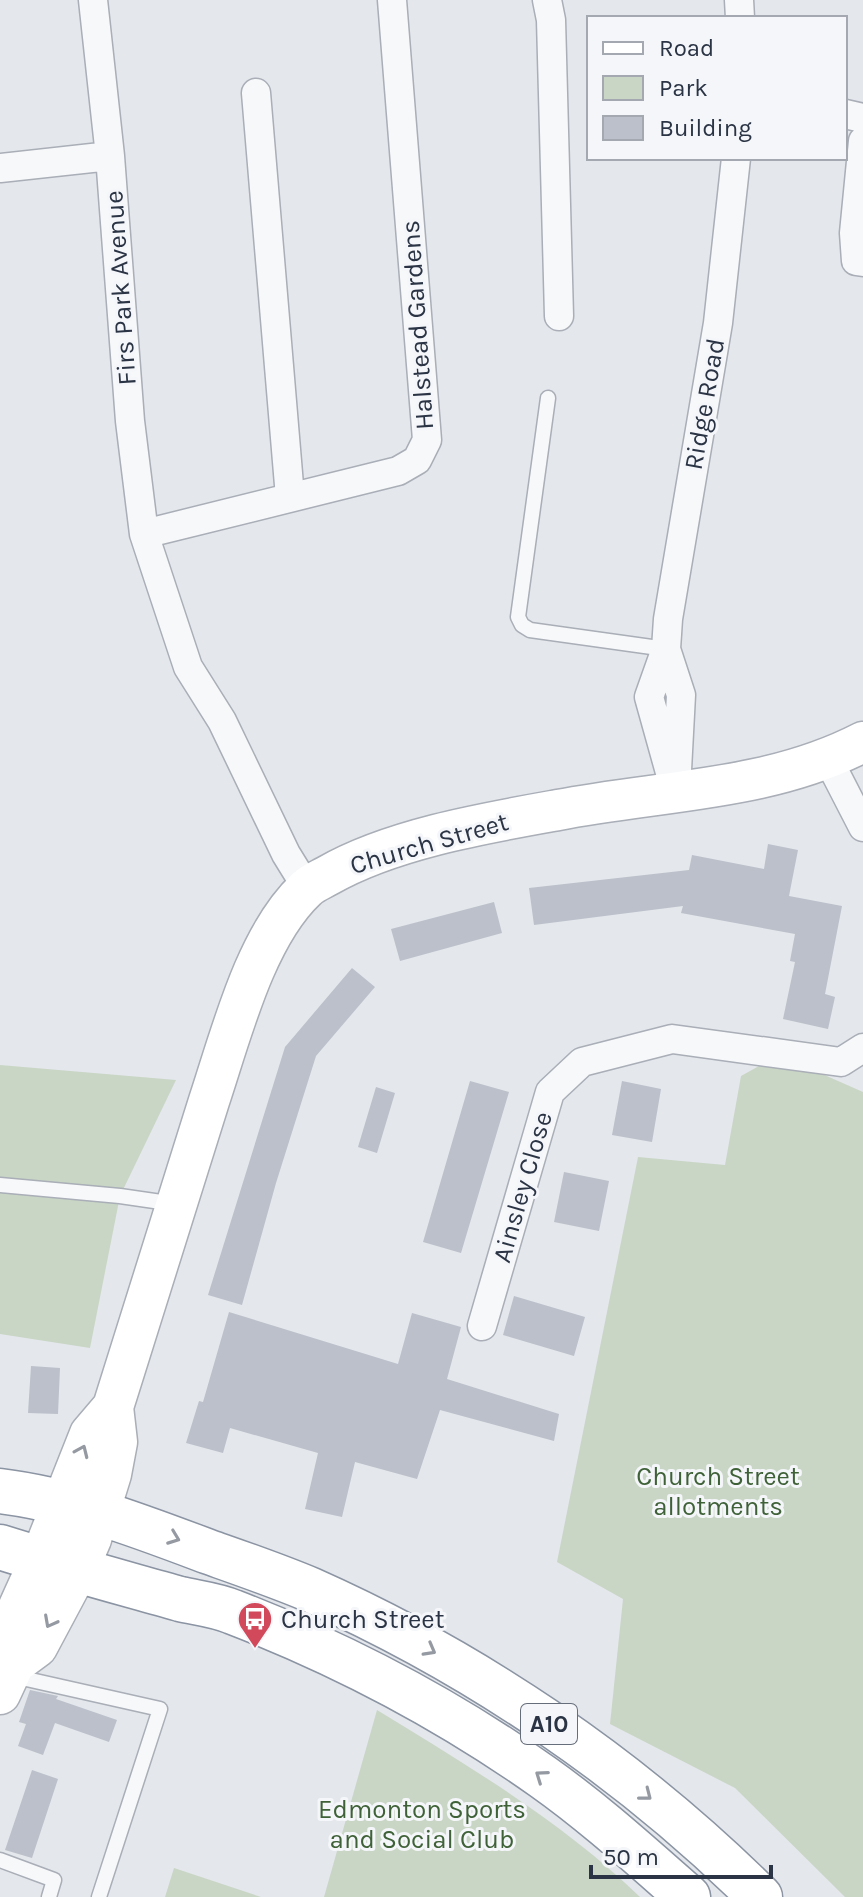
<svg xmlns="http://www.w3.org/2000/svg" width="863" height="1897" font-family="Karla,sans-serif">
  <rect width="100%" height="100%" fill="#e4e7ec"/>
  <path fill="#c9d6c5" d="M 779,1055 L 863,1092 L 863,1897 L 845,1897 L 735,1788 L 610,1724 L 623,1599 L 557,1562 L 638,1157 L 725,1165 L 741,1076 Z
    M 0,1065 L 176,1080 L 120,1196 L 90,1348 L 0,1334 Z
    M 377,1710 C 467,1765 564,1823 640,1897 L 324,1897 Z
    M 174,1868 L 261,1897 L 165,1897 Z"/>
  <path fill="#bbc0ca" d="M 768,844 L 798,850 L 789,896 L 842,906 L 825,994 L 835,997 L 828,1029 L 783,1019 L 795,962 L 790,961 L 795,934 L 681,913 L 683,906 L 534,925 L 529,888 L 689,870 L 692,855 L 764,869 Z
    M 494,902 L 502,933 L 400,961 L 391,929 Z
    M 352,968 L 375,987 L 316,1056 L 276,1183 L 242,1305 L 208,1295 L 285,1047 Z
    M 470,1081 L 509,1092 L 461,1253 L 423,1242 Z
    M 622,1081 L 661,1089 L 652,1142 L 612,1135 Z
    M 376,1087 L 395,1093 L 377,1153 L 358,1147 Z
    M 564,1172 L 609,1181 L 599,1231 L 554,1222 Z
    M 514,1296 L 585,1317 L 574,1356 L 503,1335 Z
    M 229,1312 L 398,1364 L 412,1313 L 461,1327 L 447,1379 L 559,1414 L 554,1441 L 440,1410 L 417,1479 L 355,1462 L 342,1517 L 305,1509 L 318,1453 L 230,1428 L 223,1453 L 186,1443 L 199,1401 L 203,1402 Z
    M 31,1366 L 60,1368 L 58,1414 L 28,1413 Z
    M 30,1690 L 58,1696 L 56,1699 L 117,1720 L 109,1742 L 55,1723 L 43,1755 L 18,1746 L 26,1724 L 19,1722 Z
    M 32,1770 L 58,1779 L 32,1858 L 5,1850 Z"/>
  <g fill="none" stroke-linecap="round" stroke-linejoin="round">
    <defs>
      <path id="lane" d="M 548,398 L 518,617 L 522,625 L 530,630 L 666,649 L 666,652
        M 0,1185 L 120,1196 L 175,1204
        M 13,1676 L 160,1709 L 99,1897
        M 0,1860 L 54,1880 L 49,1897"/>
      <path id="street" d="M 93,0 L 110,156 L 130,421 L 144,534 L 188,667 L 222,721 L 286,854 L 307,888
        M 547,0 L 551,20 L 559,316
        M 739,0 L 740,18
        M 256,93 L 290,497
        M 845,114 L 863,118
        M 863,141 L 854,233 L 856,261 L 863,262
        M 0,168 L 110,156
        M 144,534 L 398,471 L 417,460 L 427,440 L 392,0
        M 666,649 L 681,695 L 677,770
        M 828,759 L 863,827
        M 676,794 L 649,697 L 666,649 L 668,619 L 718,323 L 736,158
        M 482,1326 L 550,1092 L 582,1062 L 672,1039 L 841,1062 L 863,1048"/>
      <path id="secondary" d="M 14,1664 L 9,1635 L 12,1622 L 40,1560 L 90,1434 L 113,1407
        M 0,1694 L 14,1664 L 37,1647 L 77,1572 L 91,1539 L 111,1474 L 117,1442 L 113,1407 C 144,1305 176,1203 209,1101 C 231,1035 255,937 306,889 C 312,883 320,880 327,876 C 391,839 485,823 558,810 C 661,790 768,791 863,742"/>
      <path id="highway" d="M 0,1491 C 73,1500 140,1526 209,1552 C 243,1564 278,1576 311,1590 C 477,1664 631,1769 760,1897
        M 0,1547 C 60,1566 120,1582 180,1599 C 198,1603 217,1605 233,1612 C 342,1654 448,1710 543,1777 C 594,1813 641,1856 688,1897"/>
    </defs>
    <use href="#lane" stroke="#a9aeb7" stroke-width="17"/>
    <use href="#street" stroke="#a9aeb7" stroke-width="31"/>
    <use href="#secondary" stroke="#a9aeb7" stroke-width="43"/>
    <use href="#highway" stroke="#8b94a3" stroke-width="47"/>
    <use href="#lane" stroke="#f7f8fa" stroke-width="14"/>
    <use href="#street" stroke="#f7f8fa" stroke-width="28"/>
    <use href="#secondary" stroke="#fff" stroke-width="40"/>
    <use href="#highway" stroke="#fff" stroke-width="44"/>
  </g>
  <defs><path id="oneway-chevron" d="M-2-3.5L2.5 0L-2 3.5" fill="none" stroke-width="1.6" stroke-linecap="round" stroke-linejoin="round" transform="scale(2)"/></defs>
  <g stroke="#959aa2">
    <use href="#oneway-chevron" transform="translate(82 1451) rotate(-66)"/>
    <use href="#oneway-chevron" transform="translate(174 1538) rotate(21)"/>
    <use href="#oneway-chevron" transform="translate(50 1622) rotate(118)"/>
    <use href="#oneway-chevron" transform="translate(430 1650) rotate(29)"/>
    <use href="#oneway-chevron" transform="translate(541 1776) rotate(-145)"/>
    <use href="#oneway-chevron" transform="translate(646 1795) rotate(38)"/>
  </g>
  <defs>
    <symbol id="bus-pin" viewBox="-11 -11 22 30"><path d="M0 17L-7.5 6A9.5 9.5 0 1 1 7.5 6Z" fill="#d1495b" stroke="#f4f6f9"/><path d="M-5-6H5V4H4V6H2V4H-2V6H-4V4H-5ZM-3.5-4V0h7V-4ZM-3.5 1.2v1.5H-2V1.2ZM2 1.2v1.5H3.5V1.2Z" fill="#fff"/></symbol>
  </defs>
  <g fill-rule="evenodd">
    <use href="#bus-pin" x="235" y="1599" width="40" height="54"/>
  </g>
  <g text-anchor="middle" stroke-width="6" stroke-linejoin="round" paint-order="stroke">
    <rect fill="#f4f6f9" stroke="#676e7b" stroke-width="2" x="521" y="1704" width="56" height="40" rx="6"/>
    <g font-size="24" font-weight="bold" fill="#2b3445">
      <text x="549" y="1732">A10</text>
    </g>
    <g font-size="26" fill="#2b3445" stroke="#f4f6f9">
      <text transform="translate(120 288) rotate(-94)" y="9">Firs Park Avenue</text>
      <text transform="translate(417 325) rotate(-94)" y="9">Halstead Gardens</text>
      <text transform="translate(704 404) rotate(-80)" y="9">Ridge Road</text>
      <text transform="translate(429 843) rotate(-16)" y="9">Church Street</text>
      <text transform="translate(522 1187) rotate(-74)" y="9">Ainsley Close</text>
    </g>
    <g font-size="26" fill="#3f6138" stroke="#f4f6f9">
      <text x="718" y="1485">Church Street<tspan x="718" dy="30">allotments</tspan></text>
      <text x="422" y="1818">Edmonton Sports<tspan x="422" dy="30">and Social Club</tspan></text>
    </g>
    <g font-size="26" fill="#2b3445" stroke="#f4f6f9" text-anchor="start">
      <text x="281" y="1628">Church Street</text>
    </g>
  </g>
  <rect x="587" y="16" width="260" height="144" fill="#f4f6f9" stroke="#a4a8b1" stroke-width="2"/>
  <rect x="603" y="42" width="40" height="12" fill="#ffffff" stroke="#a4a8b1" stroke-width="2"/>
  <text x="659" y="56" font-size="24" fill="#2b3445">Road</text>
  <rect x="603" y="76" width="40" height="24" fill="#c9d6c5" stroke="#a4a8b1" stroke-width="2"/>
  <text x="659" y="96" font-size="24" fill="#2b3445">Park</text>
  <rect x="603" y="116" width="40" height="24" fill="#bbc0ca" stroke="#a4a8b1" stroke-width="2"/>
  <text x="659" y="136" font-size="24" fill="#2b3445">Building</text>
  <path d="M591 1865v12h180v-12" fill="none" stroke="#2b3445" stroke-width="4"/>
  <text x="603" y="1865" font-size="24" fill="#2b3445" stroke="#f4f6f9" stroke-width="6" paint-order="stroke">50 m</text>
</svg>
